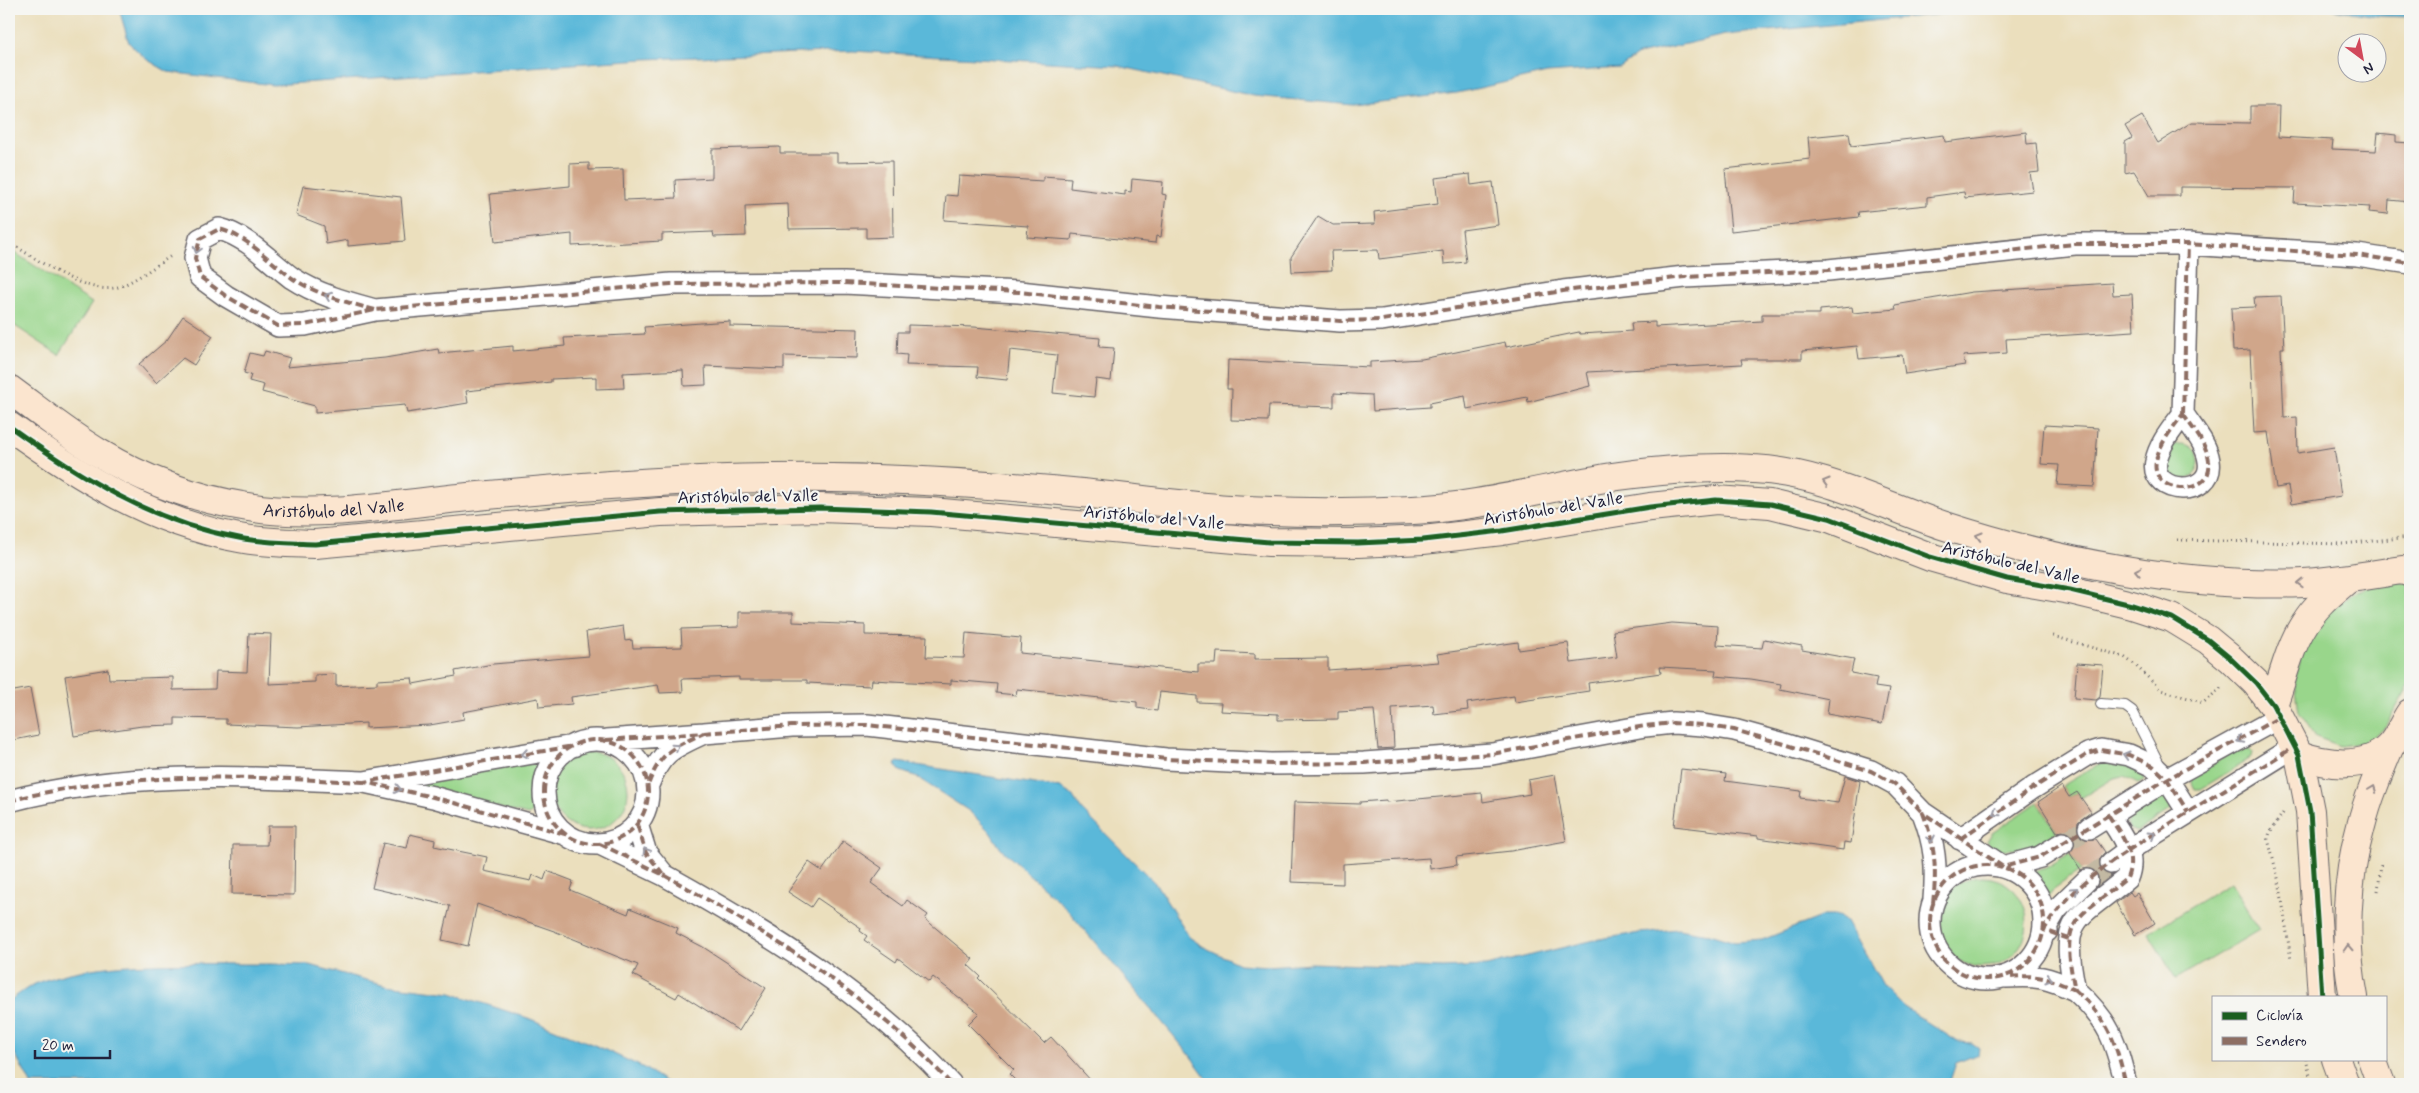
<svg xmlns="http://www.w3.org/2000/svg" width="2419" height="1093" font-family="Mynerve,sans-serif">
  <rect width="100%" height="100%" fill="#f6f6f2"/>
  <filter id="ink" filterUnits="userSpaceOnUse"><feTurbulence type="fractalNoise" baseFrequency=".02" numOctaves="2"/><feDisplacementMap in="SourceGraphic" scale="10" xChannelSelector="R" yChannelSelector="G"/><feConvolveMatrix kernelMatrix="1 2 1 2 8 2 1 2 1" color-interpolation-filters="sRGB"/></filter>
  <filter id="wash" filterUnits="userSpaceOnUse"><feTurbulence type="fractalNoise" baseFrequency=".0096" numOctaves="4" result="noise"/><feDisplacementMap in="SourceGraphic" scale="20" xChannelSelector="R" yChannelSelector="G"/><feGaussianBlur stdDeviation="1.12" result="paint"/><feColorMatrix in="noise" values="0 0 0 0 0 0 0 0 0 0 0 0 0 0 0 0 0 1.4 0 .05"/><feComposite in="paint" operator="in"/></filter>
  <g filter="url(#wash)">
    <rect width="100%" height="100%" fill="#ebdfbd"/>
    <path fill="#99d68b" stroke="#5e7c63" d="M 9,249 L 92,303 L 59,355 L 9,322 Z
      M2163 462a18 18 0 1 1 36 0a18 18 0 1 1-36 0Z
      M 2388,581 L 2410,584 L 2410,684 L 2385,727 L 2366,742 L 2341,746 L 2316,737 L 2299,712 L 2295,682 L 2302,645 L 2323,616 L 2354,592 Z
      M 2243,745 L 2247,746 L 2252,753 L 2251,758 L 2201,789 L 2195,789 L 2192,783 L 2193,777 Z
      M550 791a39 39 0 1 1 78 0a39 39 0 1 1-78 0Z
      M 2104,761 L 2121,763 L 2146,772 L 2144,780 L 2138,783 L 2124,776 L 2114,778 L 2081,798 L 2077,792 L 2069,797 L 2062,786 Z
      M 539,762 L 530,784 L 533,812 L 528,815 L 412,786 L 415,779 Z
      M 2163,798 L 2169,799 L 2172,804 L 2171,809 L 2137,832 L 2129,829 L 2127,822 L 2132,815 Z
      M 2038,802 L 2057,833 C 2033,848 2020,851 1991,849 L 1987,841 L 1992,833 Z
      M 2070,853 L 2081,870 L 2055,888 L 2050,895 L 2045,895 L 2033,874 L 2035,871 L 2046,868 Z
      M1937 922a45 45 0 1 1 90 0a45 45 0 1 1-90 0Z
      M 2231,883 L 2259,930 L 2176,979 L 2148,933 Z"/>
    <path fill="#5ab8d9" stroke="#3e6d8a" d="M 119,9 L 1997,9 L 1725,35 L 1638,55 L 1620,68 L 1547,73 L 1457,93 L 1353,105 L 1254,96 L 1118,66 L 853,51 L 644,59 L 273,85 L 168,72 L 146,59 L 129,43 Z
      M 2332,9 L 2410,9 L 2410,17 L 2378,16 Z
      M 898,762 L 1060,788 L 1072,795 L 1081,809 L 1156,884 L 1189,937 L 1204,947 L 1239,964 L 1268,966 L 1311,963 L 1443,968 L 1486,966 L 1599,939 L 1640,933 L 1678,929 L 1709,934 L 1735,942 L 1762,940 L 1823,916 L 1839,916 L 1847,921 L 1883,986 L 1904,1007 L 1958,1042 L 1972,1043 L 1979,1048 L 1978,1054 L 1956,1063 L 1949,1084 L 1211,1084 L 1189,1054 L 1065,907 L 1001,849 L 990,832 L 969,811 L 915,776 L 900,771 L 895,764 Z
      M 271,964 L 309,965 L 386,985 L 451,993 L 528,1018 L 599,1047 L 644,1068 L 669,1084 L 31,1084 L 9,1043 L 9,1001 C 19,994 30,985 42,981 C 109,957 200,965 271,964 Z"/>
    <g id="blocks">
      <path fill="#d0a68a" d="M 2250,106 L 2279,106 L 2278,137 L 2333,140 L 2332,149 L 2376,151 L 2378,133 L 2396,135 L 2396,142 L 2410,143 L 2410,202 L 2389,200 L 2388,214 L 2369,212 L 2370,207 L 2294,203 L 2295,188 L 2180,187 L 2180,196 L 2149,196 L 2134,171 L 2125,173 L 2125,142 L 2132,138 L 2125,126 L 2142,116 L 2158,143 L 2192,122 L 2250,123 Z
        M 2026,132 L 2027,144 L 2036,143 L 2039,172 L 2030,173 L 2033,191 L 1965,198 L 1964,192 L 1927,197 L 1927,205 L 1858,212 L 1859,217 L 1731,231 L 1725,169 L 1810,159 L 1808,137 L 1849,133 L 1851,146 L 1944,135 L 1945,142 Z
        M 780,147 L 780,153 L 837,153 L 837,162 L 892,161 L 893,237 L 866,238 L 866,228 L 789,229 L 788,204 L 745,206 L 746,236 L 714,237 L 713,232 L 662,234 L 662,241 L 572,246 L 572,234 L 495,242 L 490,194 L 570,186 L 570,164 L 589,163 L 589,170 L 623,169 L 624,200 L 676,198 L 675,180 L 712,178 L 712,149 Z
        M 1470,174 L 1471,185 L 1493,182 L 1498,225 L 1462,230 L 1466,262 L 1444,264 L 1443,251 L 1379,259 L 1378,250 L 1331,251 L 1332,270 L 1292,272 L 1291,257 L 1318,216 L 1333,225 L 1375,224 L 1374,212 L 1438,204 L 1435,178 Z
        M 959,176 L 1043,181 L 1043,176 L 1071,178 L 1070,188 L 1125,195 L 1125,191 L 1131,192 L 1132,179 L 1163,182 L 1162,194 L 1166,195 L 1161,237 L 1156,236 L 1155,243 L 1072,234 L 1071,240 L 1027,237 L 1028,226 L 944,220 L 946,195 L 957,196 Z
        M 303,186 L 401,197 L 405,241 L 348,246 L 348,240 L 326,244 L 324,226 L 296,215 Z
        M 2112,283 L 2113,295 L 2132,294 L 2134,331 L 2006,339 L 2007,353 L 1963,356 L 1965,365 L 1905,374 L 1902,355 L 1859,359 L 1857,346 L 1802,351 L 1802,359 L 1741,359 L 1742,364 L 1587,372 L 1590,386 L 1528,402 L 1527,397 L 1467,409 L 1465,396 L 1430,403 L 1430,407 L 1373,411 L 1372,395 L 1334,393 L 1334,407 L 1269,405 L 1268,421 L 1231,420 L 1232,389 L 1227,389 L 1228,360 L 1370,367 L 1370,362 L 1422,359 L 1505,342 L 1506,347 L 1579,332 L 1580,334 L 1632,331 L 1631,323 L 1655,322 L 1655,327 L 1762,321 L 1762,314 L 1820,314 L 1820,310 L 1852,307 L 1853,313 L 1896,309 L 1895,305 L 1972,292 Z
        M 2281,296 L 2284,348 L 2281,348 L 2284,418 L 2297,417 L 2298,453 L 2334,447 L 2341,496 L 2291,504 L 2288,486 L 2276,488 L 2268,432 L 2254,433 L 2250,350 L 2233,351 L 2231,308 L 2255,307 L 2254,297 Z
        M 183,316 L 213,336 L 194,365 L 183,358 L 156,383 L 139,364 L 167,340 Z
        M 730,321 L 730,326 L 858,329 L 857,358 L 784,356 L 784,369 L 705,366 L 706,385 L 684,386 L 683,370 L 623,373 L 624,388 L 596,389 L 596,377 L 551,379 L 551,382 L 466,391 L 468,403 L 407,413 L 405,405 L 315,413 L 315,406 L 262,392 L 264,385 L 249,381 L 251,375 L 244,373 L 250,353 L 263,356 L 265,351 L 290,358 L 287,367 L 385,358 L 438,349 L 439,353 L 513,346 L 513,351 L 565,346 L 564,338 L 645,334 L 644,327 Z
        M 908,325 L 974,327 L 1100,338 L 1099,347 L 1114,348 L 1111,381 L 1096,379 L 1094,397 L 1053,393 L 1057,355 L 1010,350 L 1007,380 L 977,377 L 978,367 L 906,365 L 907,355 L 897,354 L 898,332 L 908,332 Z
        M 2044,425 L 2098,428 L 2094,487 L 2057,485 L 2059,465 L 2041,464 Z
        M 739,612 L 793,612 L 793,622 L 865,625 L 865,635 L 927,636 L 926,657 L 964,658 L 966,633 L 1021,638 L 1020,653 L 1198,672 L 1198,664 L 1216,664 L 1217,652 L 1255,654 L 1255,659 L 1328,658 L 1328,670 L 1439,662 L 1437,654 L 1518,642 L 1519,650 L 1568,643 L 1571,663 L 1617,657 L 1613,631 L 1672,623 L 1718,626 L 1717,645 L 1762,648 L 1764,639 L 1802,646 L 1802,650 L 1854,659 L 1851,673 L 1877,678 L 1875,687 L 1889,689 L 1882,724 L 1827,714 L 1829,699 L 1780,689 L 1781,684 L 1751,679 L 1715,676 L 1716,670 L 1660,667 L 1661,673 L 1588,683 L 1589,691 L 1515,702 L 1514,696 L 1467,703 L 1468,710 L 1434,714 L 1433,705 L 1392,708 L 1394,748 L 1378,749 L 1374,710 L 1338,712 L 1338,719 L 1278,720 L 1278,714 L 1220,711 L 1221,703 L 1197,702 L 1197,696 L 1160,692 L 1157,711 L 1137,708 L 1137,702 L 1017,689 L 1016,695 L 996,693 L 997,684 L 951,680 L 951,684 L 872,680 L 871,686 L 807,683 L 807,680 L 739,680 L 739,677 L 682,679 L 683,692 L 660,693 L 658,685 L 571,697 L 572,704 L 539,707 L 538,698 L 463,712 L 464,719 L 430,725 L 366,728 L 366,723 L 298,727 L 226,724 L 226,719 L 175,718 L 175,725 L 142,726 L 74,736 L 65,676 L 108,669 L 109,679 L 173,677 L 173,690 L 215,689 L 216,671 L 247,672 L 249,633 L 271,634 L 269,684 L 315,682 L 315,675 L 336,674 L 336,686 L 377,684 L 377,680 L 412,678 L 413,684 L 456,676 L 455,671 L 493,664 L 589,656 L 586,632 L 623,626 L 625,641 L 632,640 L 633,648 L 682,647 L 681,629 L 739,627 Z
        M 2077,663 L 2103,665 L 2100,697 L 2096,700 L 2074,698 Z
        M 30,688 L 39,735 L 9,741 L 9,692 Z
        M 1681,769 L 1726,774 L 1725,781 L 1801,791 L 1800,798 L 1838,803 L 1845,776 L 1860,781 L 1851,843 L 1844,842 L 1843,850 L 1758,838 L 1758,836 L 1674,826 Z
        M 1555,775 L 1566,841 L 1511,851 L 1456,857 L 1457,865 L 1430,869 L 1429,858 L 1343,864 L 1343,884 L 1291,882 L 1294,802 L 1360,804 L 1360,802 L 1386,800 L 1386,802 L 1482,793 L 1483,802 L 1530,794 L 1528,780 Z
        M 2062,786 L 2069,797 L 2077,792 L 2091,812 L 2078,822 L 2077,829 L 2084,839 L 2096,839 L 2105,852 L 2100,858 L 2099,865 L 2101,871 L 2111,875 L 2098,885 L 2099,877 L 2096,872 L 2090,868 L 2081,870 L 2070,853 L 2075,843 L 2073,836 L 2063,831 L 2057,832 L 2038,802 Z
        M 268,826 L 295,826 L 294,895 L 232,894 L 233,845 L 267,845 Z
        M 410,834 L 435,840 L 434,846 L 487,857 L 484,871 L 531,881 L 533,875 L 544,880 L 547,871 L 573,881 L 570,890 L 628,914 L 630,908 L 678,928 L 676,933 L 703,947 L 766,988 L 739,1031 L 679,993 L 676,998 L 633,975 L 638,965 L 554,931 L 477,904 L 468,946 L 442,940 L 450,906 L 372,888 L 383,843 L 407,848 Z
        M 843,841 L 882,868 L 871,883 L 903,906 L 907,900 L 928,915 L 925,919 L 973,959 L 968,965 L 980,976 L 978,978 L 1044,1043 L 1051,1037 L 1094,1084 L 1019,1084 L 1009,1074 L 1014,1070 L 968,1024 L 979,1013 L 933,977 L 929,982 L 898,958 L 896,962 L 864,940 L 867,936 L 860,931 L 861,928 L 817,898 L 811,907 L 788,892 L 809,862 L 822,871 Z
        M 2130,892 L 2133,896 L 2137,893 L 2155,923 L 2135,935 L 2116,903 Z"/>
    </g>
  </g>
  <g filter="url(#ink)">
    <use href="#blocks" fill-opacity="0" stroke="#686468" stroke-width="1"/>
    <g fill="none" stroke-linecap="round" stroke-linejoin="round">
      <path stroke="#c3b9a3" stroke-width="21" stroke-dasharray="21 11" stroke-linecap="butt" d="M 2063,843 L 2089,828
        M 2087,880 L 2111,863"/>
      <defs>
        <path id="lane" d="M 2101,704 L 2125,706 L 2132,711 L 2161,768"/>
        <path id="street" d="M 375,310 C 346,302 318,295 292,278 C 269,261 247,236 219,229 L 200,239 L 195,258 L 200,277 L 226,296 L 278,326 L 305,325 L 375,310 L 671,284 L 844,283 L 1019,292 L 1159,307 L 1340,321 L 1382,320 L 1563,291 L 1685,277 L 1828,270 L 2075,244 L 2188,244 L 2357,255 L 2410,263
          M 2183,414 C 2192,428 2207,444 2209,461 C 2215,498 2149,496 2156,461 C 2159,444 2173,428 2183,414 Z
          M 2183,414 L 2188,244
          M 704,733 L 792,726 L 867,725 L 1166,759 L 1271,764 L 1364,763 L 1492,754 L 1645,726 L 1673,723 L 1703,725 L 1734,730 L 1781,743 L 1871,771 L 1895,784 L 1923,813
          M 607,740 L 704,733 C 672,748 661,751 648,785
          M544 792a52 52 0 1 1 104 0a52 52 0 1 1-104 0Z
          M 9,801 C 125,770 246,777 364,782
          M 2089,828 L 2167,779 L 2280,717
          M 565,834 L 433,797 L 364,782 L 573,746
          M 1960,839 L 2033,788 L 2088,754 L 2101,750 L 2129,755 L 2153,766 L 2167,779 L 2188,812
          M 600,844 L 664,875 L 646,853 L 637,824
          M 2111,863 L 2130,849 L 2294,747
          M1930 922a57 57 0 1 1 114 0a57 57 0 1 1-114 0Z
          M 664,875 C 768,933 870,995 951,1084
          M 1934,899 C 1937,867 1935,844 1923,813 L 2003,867 L 2040,857 L 2063,843
          M 2047,931 L 2044,930 L 2056,910 L 2087,880
          M 2006,977 C 2037,975 2047,977 2075,990 C 2059,915 2076,921 2127,878 C 2137,853 2121,835 2109,816
          M 2075,990 C 2110,1022 2115,1040 2126,1084"/>
        <g id="secondary">
          <path id="s1" d="M 9,389 C 38,410 67,434 99,453 C 144,480 196,499 248,507 C 321,519 395,504 468,497 C 571,487 672,479 775,478 C 877,476 980,483 1082,493 C 1131,498 1180,505 1229,509 C 1290,513 1352,513 1413,510 C 1483,507 1550,486 1619,476 C 1663,470 1710,466 1754,469 C 1821,472 1880,504 1942,525 C 2052,561 2188,588 2304,583 C 2337,581 2370,575 2402,570 L 2410,573"/>
          <path d="M 9,426 C 80,477 151,522 239,538 C 264,543 290,543 315,544 L 660,512 L 820,508 L 931,512 L 1269,542 L 1358,543 L 1423,540 L 1502,531 L 1650,507 L 1716,500 L 1770,504 L 1829,518 L 1930,557 L 2007,579 L 2070,590 L 2132,605 L 2172,618 L 2208,640 L 2231,659 L 2256,683 L 2273,705 L 2299,755 L 2310,811 L 2322,997"/>
          <path d="M 2273,705 C 2283,678 2289,647 2305,623 C 2316,605 2333,592 2348,579"/>
          <path d="M 2299,755 C 2327,765 2366,770 2389,747 C 2398,738 2403,723 2410,713"/>
          <path d="M 2354,997 C 2343,942 2346,879 2361,826 C 2368,798 2379,772 2390,746"/>
          <path d="M 2336,1059 L 2345,1084"/>
          <path d="M 2372,1059 L 2381,1084"/>
        </g>
      </defs>
      <use href="#lane" stroke="#686468" stroke-width="12"/>
      <use href="#street" stroke="#686468" stroke-width="24"/>
      <use href="#secondary" stroke="#686468" stroke-width="30"/>
      <path stroke="#686468" stroke-width="3" stroke-dasharray="1 4" stroke-linecap="butt" d="M 9,242 C 34,257 87,297 118,287 C 132,283 157,265 171,256
        M 2177,540 L 2343,544 L 2410,537
        M 2053,636 L 2124,657 L 2134,664 L 2161,690 L 2198,701 L 2203,703 L 2223,686
        M 2283,813 L 2270,832 L 2268,839 L 2280,886 L 2291,960
        M 2378,891 L 2381,865
        M 2306,1059 L 2312,1084"/>
      <use href="#lane" stroke="#fff" stroke-width="10"/>
      <use href="#street" stroke="#fff" stroke-width="21"/>
      <use href="#secondary" stroke="#fbe5cf" stroke-width="28"/>
      <path stroke="#8d6e63" stroke-width="4" stroke-dasharray="8 4" stroke-linecap="butt" d="M 375,310 C 346,302 318,295 292,278 C 269,261 247,236 219,229 L 200,239 L 195,258 L 200,277 L 226,296 L 278,326 L 305,325 L 375,310 L 671,284 L 844,283 L 1019,292 L 1159,307 L 1340,321 L 1382,320 L 1563,291 L 1685,277 L 1828,270 L 2075,244 L 2188,244 L 2357,255 L 2410,263
        M 2183,414 C 2192,428 2207,444 2209,461 C 2215,498 2149,496 2156,461 C 2159,444 2173,428 2183,414 Z
        M 2183,414 L 2188,244
        M 704,733 L 792,726 L 867,725 L 1166,759 L 1271,764 L 1364,763 L 1492,754 L 1645,726 L 1673,723 L 1703,725 L 1734,730 L 1781,743 L 1871,771 L 1895,784 L 1923,813
        M 606,740 L 704,733 C 672,748 661,751 648,785
        M544 792a52 52 0 1 1 104 0a52 52 0 1 1-104 0Z
        M 9,801 C 125,770 246,777 364,782
        M 565,834 L 433,797 L 364,782 L 573,746
        M 1960,839 L 2033,788 L 2088,754 L 2101,750 L 2129,755 L 2153,766 L 2167,779 L 2188,812
        M 600,844 L 664,875 L 646,853 L 637,824
        M1930 922a57 57 0 1 1 114 0a57 57 0 1 1-114 0Z
        M 664,875 C 768,933 870,995 951,1084
        M 1933,903 C 1937,869 1935,845 1923,813 L 2003,867 L 2040,857 L 2167,779 L 2280,717
        M 2069,939 L 2044,930 C 2073,882 2122,854 2168,825 C 2210,798 2252,773 2294,747
        M 2011,977 C 2037,974 2051,979 2075,990 C 2059,915 2076,921 2127,878 C 2137,853 2121,835 2109,816
        M 2075,990 C 2110,1022 2115,1040 2126,1084"/>
      <defs>
        <path id="cycleway" d="M 9,426 C 80,477 151,522 239,538 C 264,543 290,543 315,544 L 660,512 L 820,508 L 931,512 L 1269,542 L 1358,543 L 1423,540 L 1502,531 L 1650,507 L 1716,500 L 1770,504 L 1829,518 L 1930,557 L 2007,579 L 2070,590 L 2132,605 L 2172,618 L 2208,640 L 2231,659 L 2256,683 L 2273,705 L 2299,755 L 2310,811 L 2322,997"/>
      </defs>
      <use href="#cycleway" stroke="#f6f6f2" stroke-width="8"/>
      <use href="#cycleway" stroke="#1b5e20" stroke-width="5"/>
    </g>
    <defs><path id="oneway-chevron" d="M-2-3.5L2.5 0L-2 3.5" fill="none" stroke-width="1.6" stroke-linecap="round" stroke-linejoin="round" transform="scale(1.25)"/></defs>
    <g stroke="#9c9ca7">
      <use href="#oneway-chevron" transform="translate(197 250) rotate(105)"/>
      <use href="#oneway-chevron" transform="translate(328 296) rotate(-159)"/>
      <use href="#oneway-chevron" transform="translate(2240 740) rotate(152)"/>
      <use href="#oneway-chevron" transform="translate(676 747) rotate(-33)"/>
      <use href="#oneway-chevron" transform="translate(525 754) rotate(170)"/>
      <use href="#oneway-chevron" transform="translate(2126 755) rotate(-164)"/>
      <use href="#oneway-chevron" transform="translate(398 789) rotate(12)"/>
      <use href="#oneway-chevron" transform="translate(1996 813) rotate(145)"/>
      <use href="#oneway-chevron" transform="translate(2152 835) rotate(-32)"/>
      <use href="#oneway-chevron" transform="translate(1931 839) rotate(78)"/>
      <use href="#oneway-chevron" transform="translate(646 851) rotate(-121)"/>
      <use href="#oneway-chevron" transform="translate(2075 890) rotate(-42)"/>
      <use href="#oneway-chevron" transform="translate(2049 979) rotate(17)"/>
    </g>
    <g stroke="#998d8c">
      <use href="#oneway-chevron" transform="translate(1826 482) rotate(-163)"/>
      <use href="#oneway-chevron" transform="translate(1979 536) rotate(-164)"/>
      <use href="#oneway-chevron" transform="translate(2138 571) rotate(-169)"/>
      <use href="#oneway-chevron" transform="translate(2300 583) rotate(178)"/>
      <use href="#oneway-chevron" transform="translate(2373 789) rotate(-69)"/>
      <use href="#oneway-chevron" transform="translate(2348 948) rotate(-93)"/>
    </g>
  </g>
  <g text-anchor="middle" stroke-width="4.5" stroke-linejoin="round" paint-order="stroke">
    <g font-size="18" fill="#22223b" stroke="#f6f6f2">
      <text transform="translate(748 496) rotate(-1)" y="6">Aristóbulo del Valle</text>
      <text dy="6" stroke="none"><textPath href="#s1" startOffset="356">Aristóbulo del Valle</textPath></text>
      <text transform="translate(1553 508) rotate(-9)" y="6">Aristóbulo del Valle</text>
      <text transform="translate(1154 517) rotate(5)" y="6">Aristóbulo del Valle</text>
      <text transform="translate(2011 562) rotate(13)" y="6">Aristóbulo del Valle</text>
    </g>
  </g>
  <rect width="2419" height="1093" fill="none" stroke="#f6f6f2" stroke-width="30"/>
  <rect x="2212" y="996" width="175" height="65" fill="#f6f6f2" stroke="#a1a1a9"/>
  <rect x="2222" y="1012" width="25" height="8" fill="#1b5e20" stroke="#a1a1a9"/>
  <text x="2256" y="1020" font-size="15" fill="#22223b">Ciclovía</text>
  <rect x="2222" y="1037" width="25" height="8" fill="#8d6e63" stroke="#a1a1a9"/>
  <text x="2256" y="1046" font-size="15" fill="#22223b">Sendero</text>
  <g transform="translate(2362 58) rotate(148)"><circle r="24" fill="#f6f6f2" stroke="#a1a1a9"/>
  <path d="M0-4L9 19L0 12L-9 19Z" fill="#d1495b"/>
  <text y="-8" font-size="14" font-weight="bold" text-anchor="middle" fill="#22223b">N</text>
  </g>
  <path d="M35 1050v8h75v-8" fill="none" stroke="#22223b" stroke-width="2.5"/>
  <text x="42" y="1050" font-size="15" fill="#22223b" stroke="#f6f6f2" stroke-width="4" paint-order="stroke">20 m</text>
</svg>
